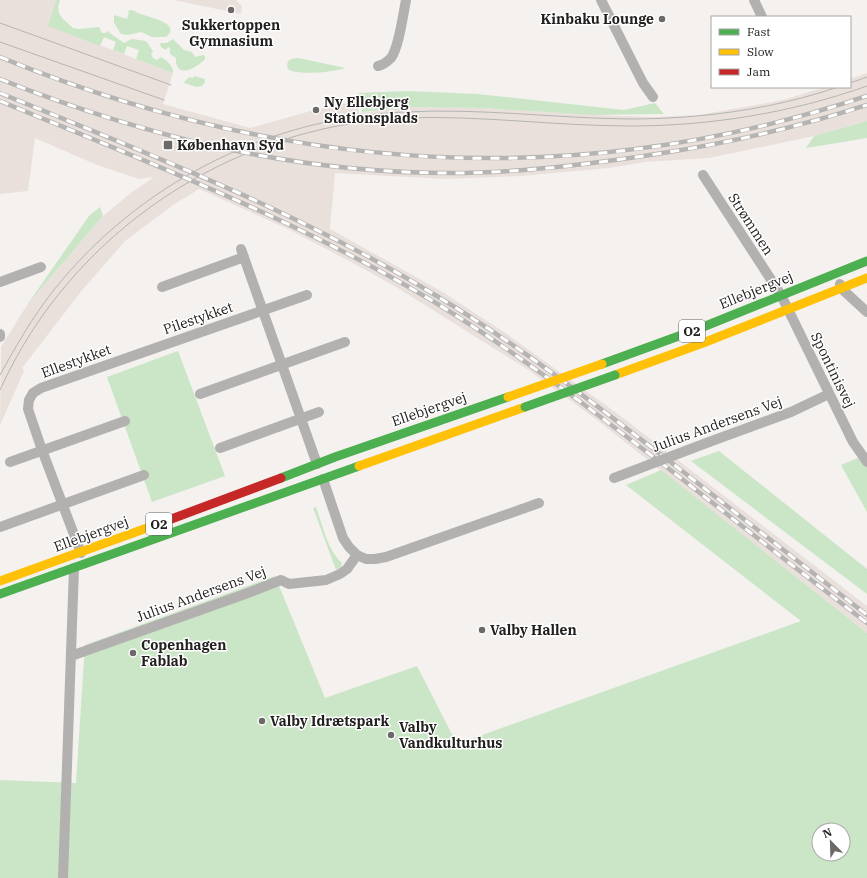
<svg xmlns="http://www.w3.org/2000/svg" width="867" height="878" font-family="'IBM Plex Serif',serif">
  <rect width="100%" height="100%" fill="#f4f1ef"/>
  <path fill="#e9e0dc" d="M 0,0 L 56,0 L 49,26 L 173,73 L 163,104 L 250,128 L 314,110 L 357,101 L 359,113 L 410,107 L 482,108 L 593,115 L 655,117 L 699,115 L 783,100 L 825,87 L 850,87 L 850,79 L 867,73 L 867,121 L 814,136 L 709,158 L 645,162 L 609,168 L 520,176 L 445,179 L 335,173 L 330,229 L 441,291 L 504,332 L 618,414 L 867,606 L 867,633 L 597,420 L 530,371 L 396,287 L 351,262 L 288,229 L 199,189 L 173,205 L 125,241 L 83,289 L 22,368 L 24,371 L 0,425 L 1,347 L 27,305 L 103,216 L 132,192 L 154,177 L 139,179 L 97,165 L 35,138 L 28,191 L 0,194 Z
    M 174,0 L 236,0 L 242,6 L 241,14 Z"/>
  <path fill="#cae6c6" fill-rule="evenodd" d="M 56,0 L 60,0 L 58,7 L 59,13 L 62,18 L 73,28 L 79,29 L 99,27 L 102,33 L 105,33 L 107,31 L 124,43 L 132,39 L 146,41 L 153,51 L 151,54 L 153,58 L 157,60 L 161,57 C 166,60 174,66 173,73 L 136,59 L 139,50 L 127,46 L 124,54 L 113,50 L 116,42 L 104,37 L 100,46 L 48,26 Z
    M 132,10 C 135,11 137,13 141,14 C 147,17 183,23 166,37 L 152,37 L 141,32 L 127,35 L 121,34 L 114,23 L 114,15 L 127,19 L 129,12 L 127,11 Z
    M 173,39 L 184,50 L 192,52 L 195,57 L 203,55 L 205,56 L 205,59 C 197,68 175,80 176,58 L 170,54 L 170,48 L 168,47 L 166,50 L 162,48 L 160,45 L 161,43 L 167,43 Z
    M 295,58 L 299,58 L 345,68 C 336,72 296,76 288,69 L 287,64 L 289,60 Z
    M 194,76 L 205,79 L 205,82 L 202,86 L 197,87 L 184,83 L 185,81 L 189,77 L 193,78 Z
    M 408,91 L 477,94 L 624,110 L 655,103 L 664,114 L 593,115 L 482,108 L 410,107 L 362,112 L 358,93 Z
    M 867,121 L 867,138 L 806,148 L 814,136 Z
    M 100,207 L 103,216 L 27,305 L 89,216 Z
    M 178,351 L 225,476 L 152,502 L 107,377 Z
    M 719,451 L 867,569 L 867,594 L 691,461 Z
    M 858,458 L 867,467 L 867,512 L 841,465 Z
    M 661,470 L 867,633 L 867,878 L 0,878 L 0,780 L 76,783 L 85,645 L 275,576 L 325,698 L 417,666 L 457,744 L 801,621 L 626,485 ZM 819,830 L 843,830 L 843,854 L 819,854 Z
    M 316,507 C 323,526 327,549 342,563 L 341,567 L 336,570 L 313,508 Z"/>
  <g fill="none" stroke-linecap="round" stroke-linejoin="round">
    <path stroke="#b3b1b0" stroke-width="10" d="M 601,0 L 643,83 L 653,97
      M 754,0 L 762,17
      M 378,66 C 383,65 387,62 391,58 C 399,47 403,15 406,0
      M 703,175 L 781,295 L 853,442 L 867,462
      M 241,249 L 317,464
      M 0,282 L 41,267
      M 840,284 L 842,289 L 867,312
      M 162,287 L 244,257
      M 0,334 L 0,337
      M 200,394 L 345,342
      M 709,442 L 791,412 L 829,394
      M 220,448 L 319,412
      M 10,462 L 125,421
      M 323,479 L 343,538 L 349,547 L 357,555 L 366,559 L 375,559 L 386,557 L 539,503
      M 0,527 L 144,475
      M 81,553 L 42,450 L 28,409 L 29,400 L 33,393 L 41,388 L 307,295
      M 71,656 L 248,593 L 281,580 L 289,584 L 326,580 L 340,574 L 347,569 L 357,555
      M 63,878 L 74,568"/>
    <path stroke="#4caf50" stroke-width="9" d="M 602,364 L 698,329 L 867,261
      M 281,478 L 335,457 L 508,397
      M 0,594 L 359,466"/>
    <path stroke="#ffc107" stroke-width="9" d="M 615,375 L 703,343 L 867,278
      M 359,466 L 525,407
      M 0,581 L 158,524"/>
    <path stroke="#c62828" stroke-width="9" d="M 158,524 L 281,478"/>
    <path stroke="#b5b4b3" stroke-width="1" d="M 0,23 L 171,85
      M 0,42 L 164,100
      M 850,83 L 867,77
      M 0,375 C 16,346 32,318 53,291 C 138,184 267,118 404,112 C 479,108 553,118 628,119 C 699,119 770,110 838,87
      M 0,390 C 71,232 231,126 404,118 C 479,115 555,126 630,126 C 710,126 791,113 867,86"/>
    <defs>
      <path id="rail" d="M 0,57 C 285,173 573,194 867,96
        M 0,79 C 146,137 294,173 451,173 C 518,173 584,165 650,155 C 724,144 796,128 867,105
        M 0,93 C 149,154 302,213 440,298 C 523,348 600,408 677,467 C 740,516 804,566 867,615
        M 0,101 C 148,162 298,220 436,303 C 519,354 596,413 673,472 C 738,523 802,573 867,623"/>
    </defs>
    <use href="#rail" stroke="#b5b4b3" stroke-width="4.5"/>
    <use href="#rail" stroke="#fff" stroke-width="3" stroke-dasharray="9" stroke-linecap="butt"/>
    <path stroke="#b3b1b0" stroke-width="10" d="M 614,478 L 709,442"/>
    <path stroke="#4caf50" stroke-width="9" d="M 525,407 L 615,375"/>
    <path stroke="#ffc107" stroke-width="9" d="M 508,397 L 602,364"/>
  </g>
  <g fill="#6c6968" stroke="#fff" stroke-width="1.5">
    <circle cx="231" cy="10" r="4"/>
    <circle cx="662" cy="19" r="4"/>
    <circle cx="316" cy="110" r="4"/>
    <rect x="163" y="140" width="10" height="10" rx="2"/>
    <circle cx="482" cy="630" r="4"/>
    <circle cx="133" cy="653" r="4"/>
    <circle cx="262" cy="721" r="4"/>
    <circle cx="391" cy="735" r="4"/>
  </g>
  <g text-anchor="middle" stroke-width="3" stroke-linejoin="round" paint-order="stroke">
    <g fill="#fff" stroke="#646362" stroke-width="1">
      <rect x="679" y="320" width="26" height="22" rx="3"/>
      <rect x="146" y="513" width="26" height="22" rx="3"/>
    </g>
    <g font-size="13" font-weight="bold" fill="#22201f">
      <text x="692" y="336">O2</text>
      <text x="159" y="529">O2</text>
    </g>
    <g font-size="14" font-weight="bold" fill="#22201f" stroke="#fff" text-anchor="start">
      <text x="654" y="24" text-anchor="end">Kinbaku Lounge</text>
      <text x="231" y="30" text-anchor="middle">Sukkertoppen<tspan x="231" dy="16">Gymnasium</tspan></text>
      <text x="324" y="107">Ny Ellebjerg<tspan x="324" dy="16">Stationsplads</tspan></text>
      <text x="177" y="150">København Syd</text>
      <text x="490" y="635">Valby Hallen</text>
      <text x="141" y="650">Copenhagen<tspan x="141" dy="16">Fablab</tspan></text>
      <text x="270" y="726">Valby Idrætspark</text>
      <text x="399" y="732">Valby<tspan x="399" dy="16">Vandkulturhus</tspan></text>
    </g>
    <g font-size="14" fill="#22201f" stroke="#fff">
      <text transform="translate(751 224) rotate(57)" y="5">Strømmen</text>
      <text transform="translate(756 290) rotate(-22)" y="5">Ellebjergvej</text>
      <text transform="translate(198 318) rotate(-19)" y="5">Pilestykket</text>
      <text transform="translate(76 361) rotate(-20)" y="5">Ellestykket</text>
      <text transform="translate(833 370) rotate(64)" y="5">Spontinisvej</text>
      <text transform="translate(429 409) rotate(-19)" y="5">Ellebjergvej</text>
      <text transform="translate(717 424) rotate(-20)" y="5">Julius Andersens Vej</text>
      <text transform="translate(91 534) rotate(-20)" y="5">Ellebjergvej</text>
      <text transform="translate(201 594) rotate(-20)" y="5">Julius Andersens Vej</text>
    </g>
  </g>
  <rect x="711" y="16" width="140" height="72" fill="#ffffff" stroke="#a7a6a5"/>
  <rect x="719" y="29" width="20" height="6" fill="#4caf50" stroke="#a7a6a5"/>
  <text x="747" y="36" font-size="12" fill="#22201f">Fast</text>
  <rect x="719" y="49" width="20" height="6" fill="#ffc107" stroke="#a7a6a5"/>
  <text x="747" y="56" font-size="12" fill="#22201f">Slow</text>
  <rect x="719" y="69" width="20" height="6" fill="#c62828" stroke="#a7a6a5"/>
  <text x="747" y="76" font-size="12" fill="#22201f">Jam</text>
  <g transform="translate(831 842) rotate(337)"><circle r="19" fill="#ffffff" stroke="#a7a6a5"/>
  <path d="M0-3L7 15L0 10L-7 15Z" fill="#6c6968"/>
  <text y="-6" font-size="11" font-weight="bold" text-anchor="middle" fill="#22201f">N</text>
  </g>
</svg>
